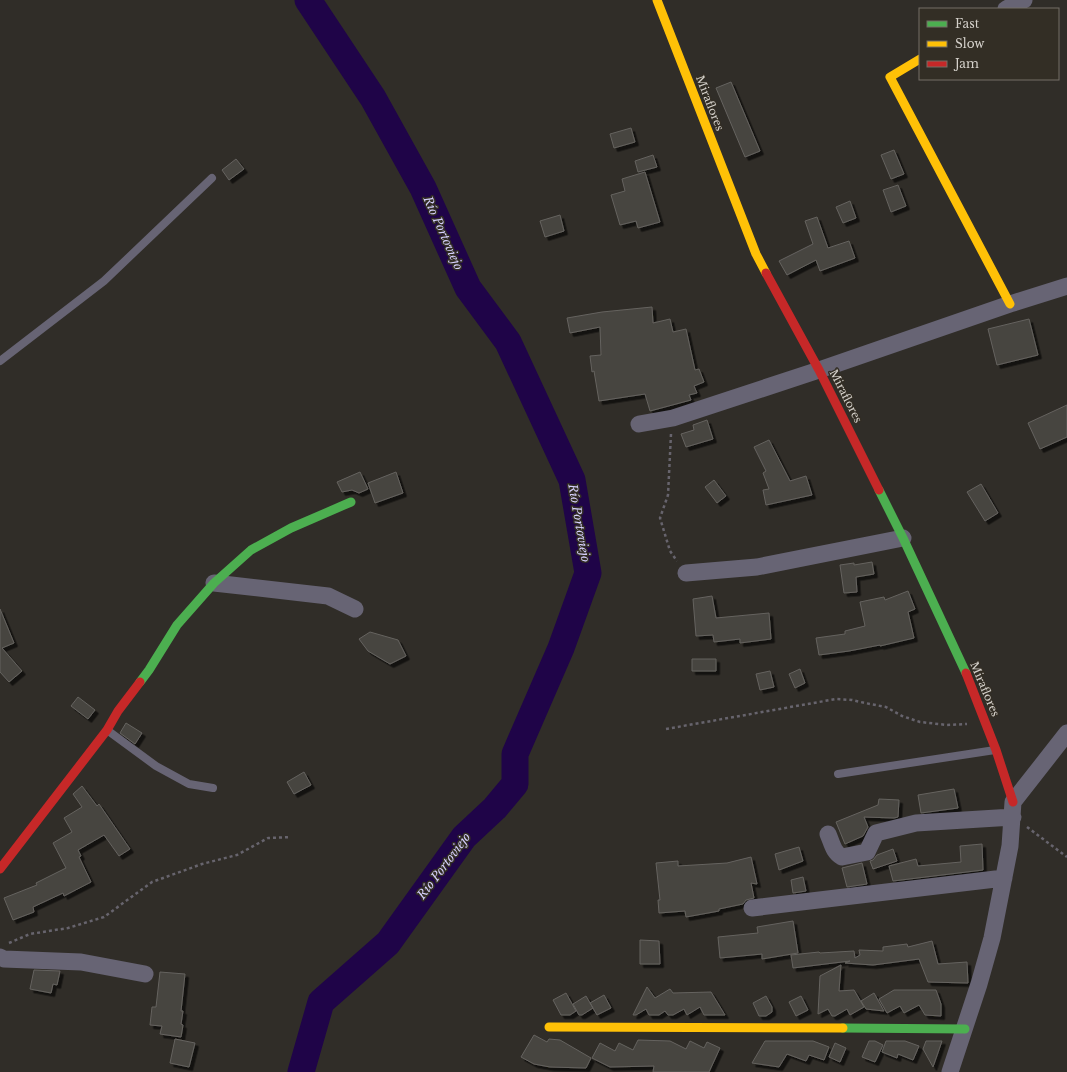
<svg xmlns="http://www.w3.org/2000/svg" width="1067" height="1072" font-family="'Libre Baskerville',serif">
  <defs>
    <filter id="shadow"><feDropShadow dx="3.5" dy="3.5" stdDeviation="0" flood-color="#0009"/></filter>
  </defs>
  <rect width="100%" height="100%" fill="#302d28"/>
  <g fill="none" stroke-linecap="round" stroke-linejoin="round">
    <path stroke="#1f0448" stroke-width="27" d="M 301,1072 L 321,1002 L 388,943 L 464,837 L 495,808 L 515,784 L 515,754 L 561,648 L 588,573 L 572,480 L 508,342 L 468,288 L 423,188 L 373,98 L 308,0"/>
  </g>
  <path fill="#474440" stroke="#65635f" filter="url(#shadow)" d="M 731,82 L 760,151 L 745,157 L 716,88 Z
    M 631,128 L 635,142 L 614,148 L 610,134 Z
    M 894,150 L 904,174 L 891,179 L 881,155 Z
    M 653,155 L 657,167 L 638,172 L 635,161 Z
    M 236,159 L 244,169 L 229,180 L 222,170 Z
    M 645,172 L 660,222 L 638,228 L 636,221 L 620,225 L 611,195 L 625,191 L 622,179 Z
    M 898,185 L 906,206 L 891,212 L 883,190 Z
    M 850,201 L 856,218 L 843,223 L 836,207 Z
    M 560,215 L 564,231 L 545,237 L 540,221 Z
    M 817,217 L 828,248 L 849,241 L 855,258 L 820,271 L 816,260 L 787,275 L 779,261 L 813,244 L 805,221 Z
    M 652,307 L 653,323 L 670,319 L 673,332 L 686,329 L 695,370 L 699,369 L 704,382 L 694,386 L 697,393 L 689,395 L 691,400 L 650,411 L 645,394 L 599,401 L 594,371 L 592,372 L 590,356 L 601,355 L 600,327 L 570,333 L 567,318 L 602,312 Z
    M 1029,319 L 1038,355 L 997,365 L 988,329 Z
    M 1067,405 L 1067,437 L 1040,449 L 1028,423 Z
    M 707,420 L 713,439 L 686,447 L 681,434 L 694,430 L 693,425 Z
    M 769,440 L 790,481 L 806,476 L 812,495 L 766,505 L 763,490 L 769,489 L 763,473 L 766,471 L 754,447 Z
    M 360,472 L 368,489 L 359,493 L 352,490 L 342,492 L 337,482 Z
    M 396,472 L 403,493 L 375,503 L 368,483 Z
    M 714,480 L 726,496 L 717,503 L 705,487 Z
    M 981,484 L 998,513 L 985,521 L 967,492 Z
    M 872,562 L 874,574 L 856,577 L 857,592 L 844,593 L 840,565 L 854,563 L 854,565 Z
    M 908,591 L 915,609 L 908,612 L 914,638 L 880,646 L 880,645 L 849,651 L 819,655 L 816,638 L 845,634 L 845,631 L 865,626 L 860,602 L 884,597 L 885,600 Z
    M 712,596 L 716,618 L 769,613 L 771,639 L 740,643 L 740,639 L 714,642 L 713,635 L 696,636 L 693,599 Z
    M 0,609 L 14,643 L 2,648 L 22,671 L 9,682 L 0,672 Z
    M 370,632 L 398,640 L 406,656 L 390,664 L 368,651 L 359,639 Z
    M 692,659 L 716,659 L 716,671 L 692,671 Z
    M 800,669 L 805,683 L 795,688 L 789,674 Z
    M 770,671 L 774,687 L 760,690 L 756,674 Z
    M 78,697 L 95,710 L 88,719 L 71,706 Z
    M 126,723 L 142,733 L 135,744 L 120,733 Z
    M 304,772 L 311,785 L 294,794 L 287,782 Z
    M 82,786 L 97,806 L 99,804 L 130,849 L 119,856 L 104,835 L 78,850 L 81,856 L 79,857 L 91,882 L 64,896 L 63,893 L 33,907 L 34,912 L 13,920 L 4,898 L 37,885 L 36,883 L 66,868 L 53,843 L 72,832 L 64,818 L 82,807 L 73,794 Z
    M 954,789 L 958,808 L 921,813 L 918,795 Z
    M 879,799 L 899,800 L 898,817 L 894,818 L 864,817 L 868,827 L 863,836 L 845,844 L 836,822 L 878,805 Z
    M 982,844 L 983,870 L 893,881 L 889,866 L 916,859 L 918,866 L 961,862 L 960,846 Z
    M 799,847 L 803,861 L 779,870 L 775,854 Z
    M 893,849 L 897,861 L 873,869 L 870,861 L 873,860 L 877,855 Z
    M 751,857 L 757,884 L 751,883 L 754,898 L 746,900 L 743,904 L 719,909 L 719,911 L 686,917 L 685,911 L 659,913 L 658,900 L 660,900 L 656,863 L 678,861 L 678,866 L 727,863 Z
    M 862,863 L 867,884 L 847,887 L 842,868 Z
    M 803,877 L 806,891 L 793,893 L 791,880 Z
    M 793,921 L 798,953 L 762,959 L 762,954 L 720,958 L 718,937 L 758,933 L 757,927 Z
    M 640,940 L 659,941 L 660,964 L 640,964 Z
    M 932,941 L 938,964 L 967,962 L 968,983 L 928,982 L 919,959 L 873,965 L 845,963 L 850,961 L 793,968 L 791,955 L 819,952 L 820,953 L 854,951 L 855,958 L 860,955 L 859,950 L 883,951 L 883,947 L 907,944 L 908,947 Z
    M 841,965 L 839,991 L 854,990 L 864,1007 L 850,1015 L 847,1009 L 835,1016 L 832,1016 L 828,1009 L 818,1014 L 820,976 Z
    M 34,970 L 60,971 L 57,985 L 53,984 L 51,993 L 30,989 Z
    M 160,972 L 185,974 L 181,1011 L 183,1011 L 181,1024 L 183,1025 L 181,1037 L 160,1034 L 162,1026 L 150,1025 L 152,1007 L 156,1007 Z
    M 647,987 L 655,998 L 670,989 L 673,993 L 711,992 L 725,1015 L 704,1015 L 700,1007 L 687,1015 L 684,1009 L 673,1015 L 668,1015 L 665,1011 L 659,1015 L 649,1015 L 646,1009 L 636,1015 L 633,1015 Z
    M 894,990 L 936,990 L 941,1004 L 941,1016 L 925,1015 L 919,1005 L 904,1013 L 900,1006 L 887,1013 L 879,999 Z
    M 566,993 L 576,1011 L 570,1015 L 561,1015 L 553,1000 Z
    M 874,993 L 884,1011 L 866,1009 L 861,1001 Z
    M 604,995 L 611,1008 L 597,1015 L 590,1003 Z
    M 586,996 L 593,1008 L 582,1015 L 579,1015 L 573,1004 Z
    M 766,996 L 772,1007 L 772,1012 L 766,1016 L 759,1016 L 753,1003 Z
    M 801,996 L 808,1010 L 796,1016 L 789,1002 Z
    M 534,1035 L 547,1042 L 549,1039 L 560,1040 L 591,1058 L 586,1068 L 550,1067 L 534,1064 L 521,1057 Z
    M 175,1039 L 195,1043 L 189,1067 L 170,1063 Z
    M 638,1040 L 670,1041 L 686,1049 L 690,1041 L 704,1048 L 707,1042 L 720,1048 L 709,1072 L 653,1072 L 654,1066 L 610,1067 L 592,1058 L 600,1043 L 615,1051 L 619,1043 L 633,1050 Z
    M 765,1041 L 813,1041 L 829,1047 L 824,1060 L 809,1055 L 806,1061 L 787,1054 L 779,1067 L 752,1063 Z
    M 869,1041 L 875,1041 L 883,1045 L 875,1062 L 862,1057 Z
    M 886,1041 L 905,1041 L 919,1046 L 913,1060 L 898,1054 L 897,1058 L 882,1052 Z
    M 926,1041 L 942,1041 L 933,1067 L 923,1049 Z
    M 835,1043 L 846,1048 L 840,1062 L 829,1057 Z"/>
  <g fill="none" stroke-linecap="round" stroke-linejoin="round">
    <path stroke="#67646d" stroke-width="2.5" stroke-dasharray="3 3" stroke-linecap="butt" d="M 671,434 L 668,495 L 660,518 L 670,551 L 677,561
      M 666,729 L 836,699 L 852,700 L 865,703 L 886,707 L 902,716 L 920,722 L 947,725 L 967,724
      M 1027,827 L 1067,857
      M 9,943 L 30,934 L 68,928 L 104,917 L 152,882 L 202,864 L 237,855 L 268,838 L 291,837"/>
    <path stroke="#676474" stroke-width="8" d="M 0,361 L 104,281 L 212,178
      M 107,730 L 156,766 L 189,784 L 213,788
      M 838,774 L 995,750"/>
    <path stroke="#676474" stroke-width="17" d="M 1006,9 L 1024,0
      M 639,424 L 673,418 L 819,370 L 1010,304 L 1067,286
      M 686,573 L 757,567 L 903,538
      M 214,583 L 328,596 L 355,609
      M 828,834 C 832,843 833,852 842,857 L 867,852 L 876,833 L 916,823 L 1013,817
      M 752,908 L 1004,878
      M 0,957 L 4,959 L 81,962 L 145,974
      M 950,1072 L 979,984 L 992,938 L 1010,846 L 1013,802 L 1067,733"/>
    <path stroke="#4caf50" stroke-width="9" d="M 879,490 L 903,538 L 966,673
      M 140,682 L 149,670 L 177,625 L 214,583 L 251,550 L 291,528 L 351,502
      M 843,1028 L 965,1029"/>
    <path stroke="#ffc107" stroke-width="9" d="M 657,0 L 756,254 L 766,273
      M 920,59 L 890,77 L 1010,304
      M 549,1027 L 843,1028"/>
    <path stroke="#c62828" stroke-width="9" d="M 766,273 L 819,370 L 879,490
      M 966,673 L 996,750 L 1013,802
      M 0,869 L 107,730 L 118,711 L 140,682"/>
  </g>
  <g text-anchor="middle" stroke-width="3" stroke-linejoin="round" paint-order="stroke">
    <g font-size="11" fill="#d5d1cb" stroke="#332e25">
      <text transform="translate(710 103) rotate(69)" y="4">Miraflores</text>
      <text transform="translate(846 396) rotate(63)" y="4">Miraflores</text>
      <text transform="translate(985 689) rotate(67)" y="4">Miraflores</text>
    </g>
    <g font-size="12" font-style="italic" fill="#d5cffc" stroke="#332e25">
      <text transform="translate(443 233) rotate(66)" y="4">Río Portoviejo</text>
      <text transform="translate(579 523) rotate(80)" y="4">Río Portoviejo</text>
      <text transform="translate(444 866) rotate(-53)" y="4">Río Portoviejo</text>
    </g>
  </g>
  <rect x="919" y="8" width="140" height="72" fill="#332e25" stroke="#746f67"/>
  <rect x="927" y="21" width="20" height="6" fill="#4caf50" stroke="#746f67"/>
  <text x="955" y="28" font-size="12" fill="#d5d1cb">Fast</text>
  <rect x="927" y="41" width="20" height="6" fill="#ffc107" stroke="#746f67"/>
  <text x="955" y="48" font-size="12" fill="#d5d1cb">Slow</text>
  <rect x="927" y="61" width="20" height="6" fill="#c62828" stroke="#746f67"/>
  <text x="955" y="68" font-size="12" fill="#d5d1cb">Jam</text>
</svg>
